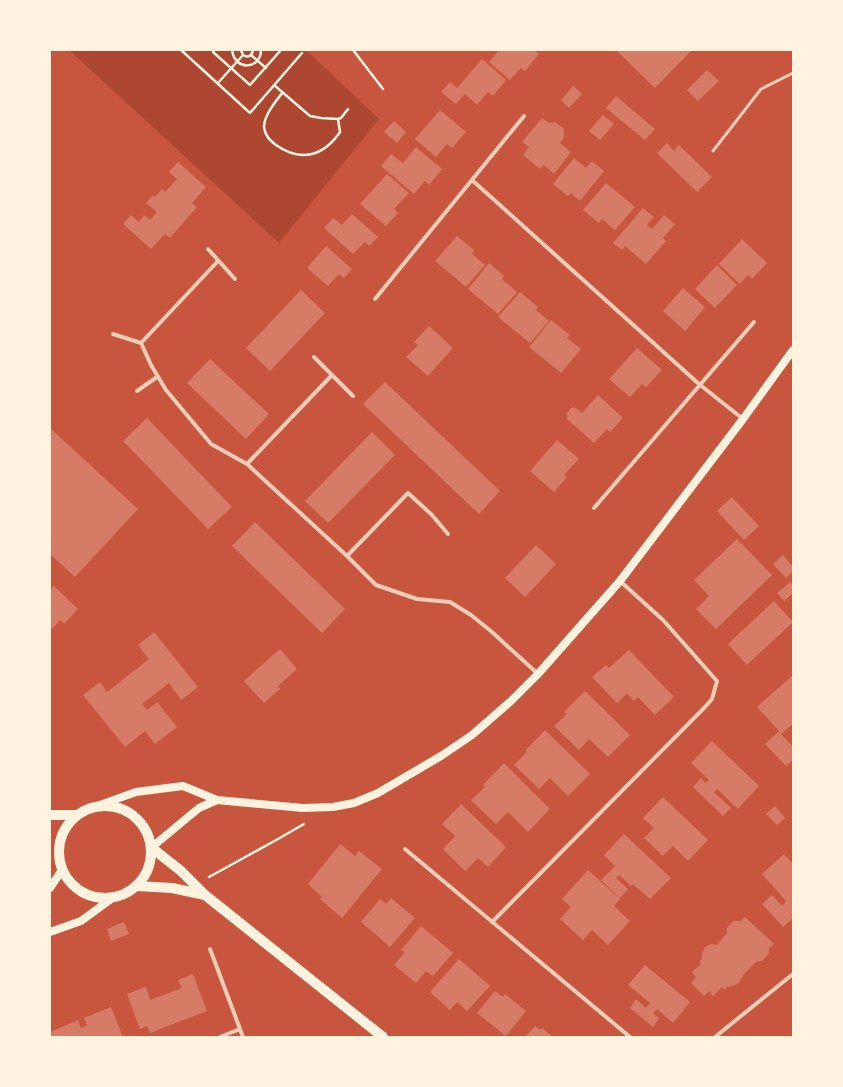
<svg xmlns="http://www.w3.org/2000/svg" width="843" height="1087" font-family="'Archivo Narrow',sans-serif">
  <rect width="100%" height="100%" fill="#c8553d"/>
  <path fill="#ae4732" d="M 69,50 L 306,50 L 379,119 L 279,243 Z"/>
  <path fill="#d67c66" d="M 499,50 L 534,50 L 539,54 L 525,71 L 521,68 L 510,80 L 489,62 Z
    M 616,50 L 692,50 L 655,88 Z
    M 482,59 L 506,80 L 493,96 L 488,92 L 477,105 L 465,94 L 456,104 L 441,92 L 450,82 L 457,88 Z
    M 707,70 L 719,81 L 698,101 L 687,90 Z
    M 573,86 L 582,94 L 569,108 L 561,100 Z
    M 616,96 L 655,129 L 645,140 L 606,108 Z
    M 440,110 L 466,132 L 452,148 L 447,144 L 436,157 L 415,139 Z
    M 603,115 L 614,124 L 600,140 L 589,131 Z
    M 542,118 L 549,123 L 555,122 L 564,129 L 564,137 L 560,143 L 571,152 L 554,174 L 544,165 L 540,169 L 523,155 L 529,147 L 522,142 Z
    M 394,121 L 406,132 L 397,143 L 384,132 Z
    M 667,143 L 674,151 L 679,145 L 712,177 L 697,192 L 657,153 Z
    M 416,147 L 442,169 L 429,185 L 425,181 L 414,194 L 381,166 L 391,154 L 403,163 Z
    M 574,158 L 586,168 L 592,161 L 604,171 L 580,201 L 571,193 L 568,196 L 553,184 Z
    M 178,162 L 206,187 L 192,203 L 197,207 L 170,238 L 165,234 L 151,249 L 123,224 L 131,215 L 139,222 L 144,215 L 150,220 L 157,212 L 146,203 L 153,195 L 155,197 L 162,189 L 165,192 L 177,179 L 169,172 Z
    M 387,174 L 409,193 L 394,209 L 398,213 L 386,226 L 360,204 Z
    M 606,183 L 635,207 L 615,230 L 602,219 L 599,223 L 583,210 Z
    M 643,208 L 654,217 L 647,225 L 652,229 L 664,215 L 675,224 L 663,238 L 666,241 L 646,264 L 625,246 L 622,250 L 613,243 Z
    M 352,214 L 378,237 L 369,246 L 365,242 L 353,254 L 324,228 L 333,218 L 342,225 Z
    M 457,236 L 474,250 L 472,254 L 485,265 L 466,287 L 435,261 Z
    M 742,239 L 767,263 L 752,279 L 748,275 L 740,284 L 719,264 Z
    M 326,246 L 352,269 L 344,278 L 339,274 L 328,286 L 307,268 Z
    M 489,263 L 504,276 L 502,279 L 517,292 L 498,314 L 468,289 Z
    M 717,265 L 737,285 L 715,308 L 695,289 Z
    M 683,288 L 705,307 L 685,331 L 663,311 Z
    M 301,290 L 325,313 L 270,371 L 246,348 Z
    M 520,292 L 538,307 L 536,310 L 549,321 L 530,343 L 498,317 Z
    M 551,320 L 570,335 L 567,338 L 581,349 L 561,373 L 529,347 Z
    M 429,326 L 453,348 L 428,376 L 406,357 L 418,345 L 414,342 Z
    M 637,348 L 662,370 L 646,387 L 642,384 L 630,397 L 609,379 Z
    M 210,359 L 269,414 L 246,439 L 187,383 Z
    M 385,382 L 500,491 L 479,514 L 363,404 Z
    M 598,395 L 623,418 L 610,432 L 607,429 L 594,443 L 567,419 L 567,413 L 572,407 L 577,409 L 582,413 Z
    M 147,418 L 232,507 L 208,529 L 123,441 Z
    M 50,428 L 138,509 L 75,577 L 50,554 Z
    M 372,432 L 395,455 L 328,523 L 305,501 Z
    M 557,440 L 579,459 L 564,475 L 567,477 L 554,492 L 530,471 Z
    M 732,497 L 759,526 L 744,540 L 717,511 Z
    M 255,522 L 345,609 L 322,633 L 232,546 Z
    M 737,539 L 772,575 L 716,629 L 696,609 L 709,596 L 694,580 Z
    M 536,545 L 556,564 L 525,597 L 505,578 Z
    M 783,555 L 793,567 L 793,571 L 786,578 L 773,564 Z
    M 790,582 L 793,585 L 793,593 L 784,601 L 777,593 Z
    M 54,586 L 78,609 L 64,624 L 60,620 L 50,631 L 50,591 Z
    M 774,601 L 793,622 L 747,665 L 728,644 Z
    M 154,632 L 198,687 L 181,700 L 169,683 L 142,704 L 147,710 L 157,702 L 177,727 L 155,744 L 145,731 L 125,747 L 83,695 L 100,682 L 107,692 L 149,659 L 138,645 Z
    M 280,649 L 297,669 L 278,686 L 280,689 L 264,703 L 244,681 Z
    M 629,650 L 674,697 L 655,715 L 638,697 L 634,701 L 627,693 L 617,703 L 592,677 L 606,665 L 609,668 Z
    M 793,675 L 793,724 L 781,734 L 793,747 L 793,760 L 786,766 L 765,744 L 779,731 L 757,707 Z
    M 585,691 L 630,735 L 608,757 L 589,739 L 579,750 L 554,726 L 567,714 L 564,712 Z
    M 545,730 L 590,774 L 568,796 L 550,778 L 539,789 L 514,765 L 527,752 L 525,751 Z
    M 712,741 L 759,786 L 738,809 L 717,789 L 714,792 L 731,808 L 723,816 L 693,787 L 701,778 L 705,783 L 709,780 L 691,763 Z
    M 504,763 L 550,809 L 528,832 L 508,812 L 496,824 L 471,800 L 485,787 L 483,785 Z
    M 663,797 L 708,840 L 688,861 L 673,846 L 663,856 L 644,838 L 654,828 L 643,818 Z
    M 461,804 L 506,847 L 488,867 L 478,858 L 465,871 L 443,849 L 455,836 L 442,824 Z
    M 775,806 L 785,818 L 777,825 L 766,814 Z
    M 624,834 L 671,878 L 650,899 L 633,884 L 631,886 L 619,875 L 616,878 L 628,889 L 620,898 L 601,880 L 615,866 L 604,855 Z
    M 340,844 L 355,856 L 359,851 L 382,869 L 342,918 L 320,899 L 322,897 L 308,884 Z
    M 784,854 L 793,864 L 793,918 L 783,927 L 762,904 L 772,895 L 782,906 L 786,901 L 762,874 Z
    M 588,870 L 620,899 L 614,906 L 630,921 L 608,945 L 592,930 L 583,940 L 560,919 L 571,907 L 562,899 Z
    M 391,898 L 415,918 L 390,947 L 361,922 L 380,899 L 386,904 Z
    M 745,917 L 774,944 L 769,948 L 769,953 L 765,958 L 762,961 L 756,962 L 744,974 L 739,983 L 733,986 L 727,987 L 724,990 L 722,987 L 713,996 L 709,991 L 704,996 L 691,983 L 696,977 L 692,972 L 701,964 L 699,962 L 702,959 L 702,953 L 705,947 L 711,944 L 717,945 L 727,933 L 727,928 L 731,923 L 735,921 L 741,921 Z
    M 124,922 L 129,934 L 111,941 L 107,929 Z
    M 421,926 L 453,953 L 433,976 L 426,971 L 416,983 L 394,965 L 405,952 L 401,950 Z
    M 459,959 L 490,986 L 467,1011 L 457,1002 L 450,1010 L 430,992 Z
    M 645,965 L 690,1002 L 673,1023 L 657,1009 L 653,1013 L 659,1018 L 653,1027 L 630,1008 L 636,999 L 646,1008 L 650,1003 L 628,985 Z
    M 193,974 L 207,1011 L 150,1033 L 147,1026 L 140,1029 L 127,994 L 146,987 L 150,1000 L 182,988 L 178,980 Z
    M 495,991 L 503,997 L 505,994 L 526,1011 L 506,1036 L 477,1013 Z
    M 111,1007 L 123,1037 L 50,1037 L 50,1032 L 78,1020 L 81,1028 L 87,1025 L 84,1018 Z
    M 535,1026 L 540,1030 L 542,1028 L 553,1037 L 525,1037 Z"/>
  <g fill="none" stroke-linecap="round" stroke-linejoin="round">
    <path stroke="#fff3e0" stroke-width="2.5" d="M 181,50 L 250,113 L 302,53
      M 214,50 L 213,52 L 250,85 L 281,50
      M 232,50 C 235,72 261,69 261,50
      M 241,50 L 243,55 C 248,58 252,56 253,50
      M 353,50 L 383,89
      M 251,55 L 266,68
      M 218,83 L 243,55
      M 274,85 L 310,116 L 321,118 L 338,119 L 341,118 L 348,109
      M 283,92 C 276,101 264,115 264,127 C 265,135 270,141 276,145 C 300,162 323,157 340,132 L 338,119
      M 209,877 L 278,839 L 304,824"/>
    <path stroke="#f1ccb7" stroke-width="3" d="M 713,151 L 761,89 L 793,73"/>
    <path stroke="#f1ccb7" stroke-width="4" d="M 472,180 L 699,384 L 743,419
      M 208,249 L 235,279
      M 218,261 L 141,343 L 151,365 L 166,390 L 211,444 L 247,464 L 347,556 L 376,585 L 417,599 L 450,602 L 471,615 L 492,632 L 538,674
      M 375,299 L 524,116
      M 113,334 L 141,343
      M 314,357 L 353,396
      M 137,391 L 157,377
      M 247,464 L 332,375
      M 594,508 L 754,322
      M 347,556 L 408,493 L 432,515 L 448,534
      M 405,849 L 630,1037
      M 492,922 L 705,707 L 712,699 L 717,681 L 663,620 L 620,581
      M 210,949 L 243,1037
      M 220,1037 L 240,1029
      M 715,1037 L 793,974"/>
    <path stroke="#fff3e0" stroke-width="8" d="M 97,806 L 136,792 L 183,786 L 217,800 L 303,808 L 333,807 L 354,803 L 378,793 L 441,756 L 472,735 L 511,701 L 538,674 L 620,581 L 743,419 L 793,350
      M 152,847 L 199,808 L 217,800
      M 50,888 L 62,870
      M 50,932 L 81,921 L 111,899"/>
    <path stroke="#fff3e0" stroke-width="10" d="M59 852a46 46 0 1 1 92 0a46 46 0 1 1-92 0Z
      M 50,815 L 77,815
      M 152,848 L 181,871 L 205,895 L 383,1037
      M 137,886 L 172,888 L 205,895"/>
  </g>
  <rect width="843" height="1087" fill="none" stroke="#fff3e0" stroke-width="102"/>
</svg>
